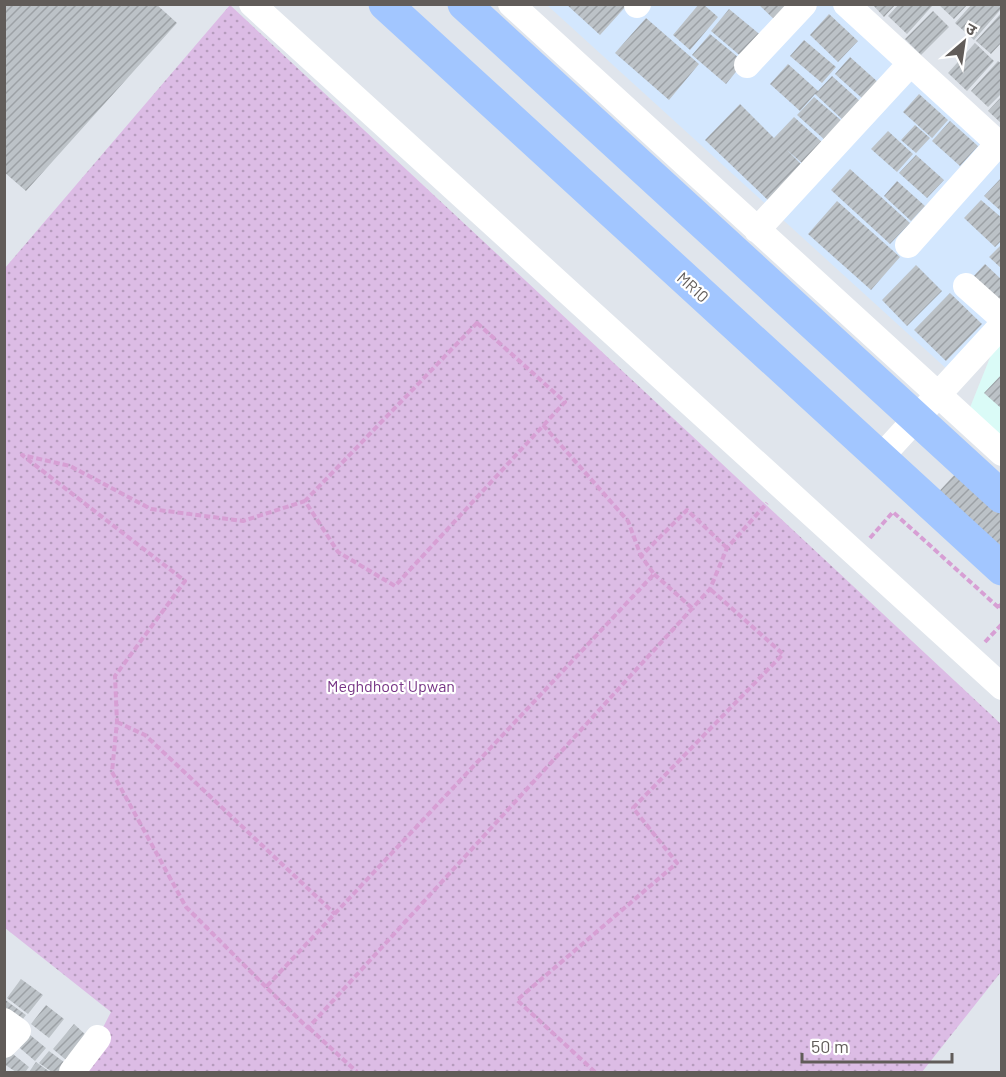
<svg xmlns="http://www.w3.org/2000/svg" width="1006" height="1077" font-family="Barlow,'Noto Sans Devanagari',sans-serif">
  <defs>
    <pattern id="park-dots" width="8" height="8" patternUnits="userSpaceOnUse" patternTransform="scale(1.5)"><rect width="8" height="8" fill="#dcbce5"/><path d="M2 2h.1M6 6h.1" fill="none" stroke="#b69cbd" stroke-width="1.8" stroke-linecap="round"/></pattern>
    <pattern id="building-hatch" width="6" height="6" patternUnits="userSpaceOnUse" patternTransform="scale(1.5)"><rect width="6" height="6" fill="#bcc2c7"/><path d="M-1 1l2-2M0 6l6-6M5 7l2-2" fill="none" stroke="#9ca1a5"/></pattern>
  </defs>
  <rect width="100%" height="100%" fill="#e0e5ec"/>
  <path fill="#d3e7fe" d="M 547,5 L 834,5 L 1001,155 L 1001,312 L 949,371 Z"/>
  <path fill="#dafbf7" d="M 1001,330 L 1001,451 L 965,420 Z"/>
  <path fill="url(#park-dots)" d="M 230,5 L 1001,724 L 1001,972 L 922,1072 L 80,1072 L 111,1012 L 5,928 L 5,268 Z"/>
  <path fill="url(#building-hatch)" d="M 4,4 L 156,4 L 177,23 L 26,191 L 4,172 Z
    M 566,4 L 628,4 L 600,35 Z
    M 699,4 L 703,4 L 718,17 L 690,50 L 673,35 Z
    M 758,4 L 797,4 L 779,24 Z
    M 872,4 L 896,4 L 884,17 Z
    M 899,4 L 934,4 L 907,34 L 888,16 Z
    M 938,4 L 968,4 L 954,19 Z
    M 972,4 L 998,4 L 1002,8 L 974,40 L 955,23 Z
    M 729,9 L 763,37 L 744,59 L 711,31 Z
    M 933,11 L 949,27 L 921,55 L 905,39 Z
    M 1002,12 L 1002,42 L 991,54 L 976,41 Z
    M 829,14 L 858,41 L 838,62 L 810,35 Z
    M 646,18 L 699,64 L 669,100 L 615,53 Z
    M 710,34 L 744,62 L 726,84 L 692,55 Z
    M 804,40 L 836,67 L 822,83 L 790,56 Z
    M 975,43 L 994,61 L 967,91 L 948,73 Z
    M 850,57 L 879,83 L 864,100 L 835,74 Z
    M 998,61 L 1002,64 L 1002,93 L 988,107 L 971,91 Z
    M 788,64 L 818,91 L 832,76 L 861,102 L 844,121 L 815,94 L 800,111 L 770,84 Z
    M 919,94 L 948,120 L 932,138 L 903,112 Z
    M 1002,96 L 1002,124 L 988,111 Z
    M 814,97 L 843,122 L 826,141 L 797,115 Z
    M 740,104 L 774,138 L 794,117 L 823,143 L 803,164 L 787,150 L 805,168 L 771,203 L 705,140 Z
    M 950,121 L 978,146 L 960,166 L 932,141 Z
    M 915,125 L 930,138 L 916,153 L 901,140 Z
    M 888,131 L 913,154 L 897,172 L 871,149 Z
    M 916,155 L 944,180 L 927,198 L 899,173 Z
    M 850,169 L 910,223 L 890,244 L 831,190 Z
    M 1002,177 L 1002,212 L 984,196 Z
    M 897,181 L 925,206 L 911,221 L 884,196 Z
    M 981,200 L 1002,218 L 1002,240 L 995,247 L 964,218 Z
    M 837,201 L 900,257 L 871,290 L 808,234 Z
    M 1002,244 L 1002,269 L 989,257 Z
    M 985,264 L 1002,280 L 1002,302 L 970,280 Z
    M 916,265 L 942,291 L 907,326 L 882,300 Z
    M 950,293 L 982,324 L 946,361 L 914,330 Z
    M 1002,374 L 1002,409 L 984,393 Z
    M 970,458 L 1002,487 L 1002,563 L 932,499 Z
    M 21,979 L 43,995 L 28,1014 L 7,998 Z
    M 4,999 L 26,1015 L 19,1024 L 4,1013 Z
    M 46,1005 L 64,1019 L 49,1038 L 31,1024 Z
    M 74,1024 L 87,1036 L 66,1060 L 53,1049 Z
    M 24,1030 L 46,1048 L 35,1061 L 14,1043 Z
    M 8,1050 L 29,1067 L 25,1072 L 16,1072 L 4,1064 L 4,1054 Z
    M 49,1051 L 68,1065 L 63,1072 L 52,1072 L 39,1063 Z
    M 36,1062 L 50,1072 L 29,1072 Z"/>
  <g fill="none" stroke-linecap="round" stroke-linejoin="round">
    <path stroke="#d79fd4" stroke-width="4" stroke-dasharray="6 3" stroke-linecap="butt" d="M 477,323 L 565,402 L 395,586 L 338,552 L 305,501 Z
      M 543,425 L 628,521 L 641,556
      M 870,538 L 893,512 L 998,607
      M 727,548 L 687,510 L 641,556 L 654,574 L 266,987 L 308,1028 L 710,589 L 727,548 L 767,503
      M 654,574 L 692,608
      M 1002,604 L 998,607 L 1002,610
      M 985,642 L 1002,624
      M 117,722 L 145,735 L 335,914
      M 266,987 L 186,907 L 112,772 L 117,722 L 115,676 L 185,581 L 22,455 L 70,466 L 151,509 L 243,521 L 305,501
      M 309,1028 L 357,1072
      M 595,1072 L 517,1000 L 677,863 L 633,808 L 783,654 L 710,589"/>
    <path stroke="#fff" stroke-width="26" d="M 252,4 L 1002,687
      M 511,4 L 1002,453
      M 846,4 L 1002,147
      M 637,5 L 638,4
      M 747,65 L 804,4
      M 757,230 L 910,64
      M 908,245 L 998,144
      M 966,286 L 1002,318
      M 880,458 L 1002,325
      M 4,1021 L 18,1031 L 4,1045
      M 72,1072 L 98,1038"/>
    <path stroke="#a2c6ff" stroke-width="33" d="M 385,4 L 1002,569
      M 464,4 L 1002,497"/>
  </g>
  <g text-anchor="middle" stroke-width="4.5" stroke-linejoin="round" paint-order="stroke">
    <g font-size="16" fill="#615c59" stroke="#fff">
      <text transform="translate(693 287) rotate(42)" y="6">MR10</text>
    </g>
    <g font-size="16" fill="#773485" stroke="#fff">
      <text x="391" y="692">Meghdhoot Upwan</text>
    </g>
  </g>
  <rect width="1006" height="1077" fill="none" stroke="#615c59" stroke-width="12"/>
  <g transform="translate(964 42) rotate(29)" stroke="#ffffff" stroke-width="4.5" paint-order="stroke">
  <path d="M0-4.5L10 22L0 15L-10 22Z" fill="#615c59"/>
  <text y="-9" font-size="16" font-weight="bold" text-anchor="middle" fill="#615c59">उ</text>
  </g>
  <path d="M802 1053v9h150v-9" fill="none" stroke="#615c59" stroke-width="3"/>
  <text x="811" y="1053" font-size="18" fill="#615c59" stroke="#ffffff" stroke-width="4.5" paint-order="stroke">50 m</text>
</svg>
